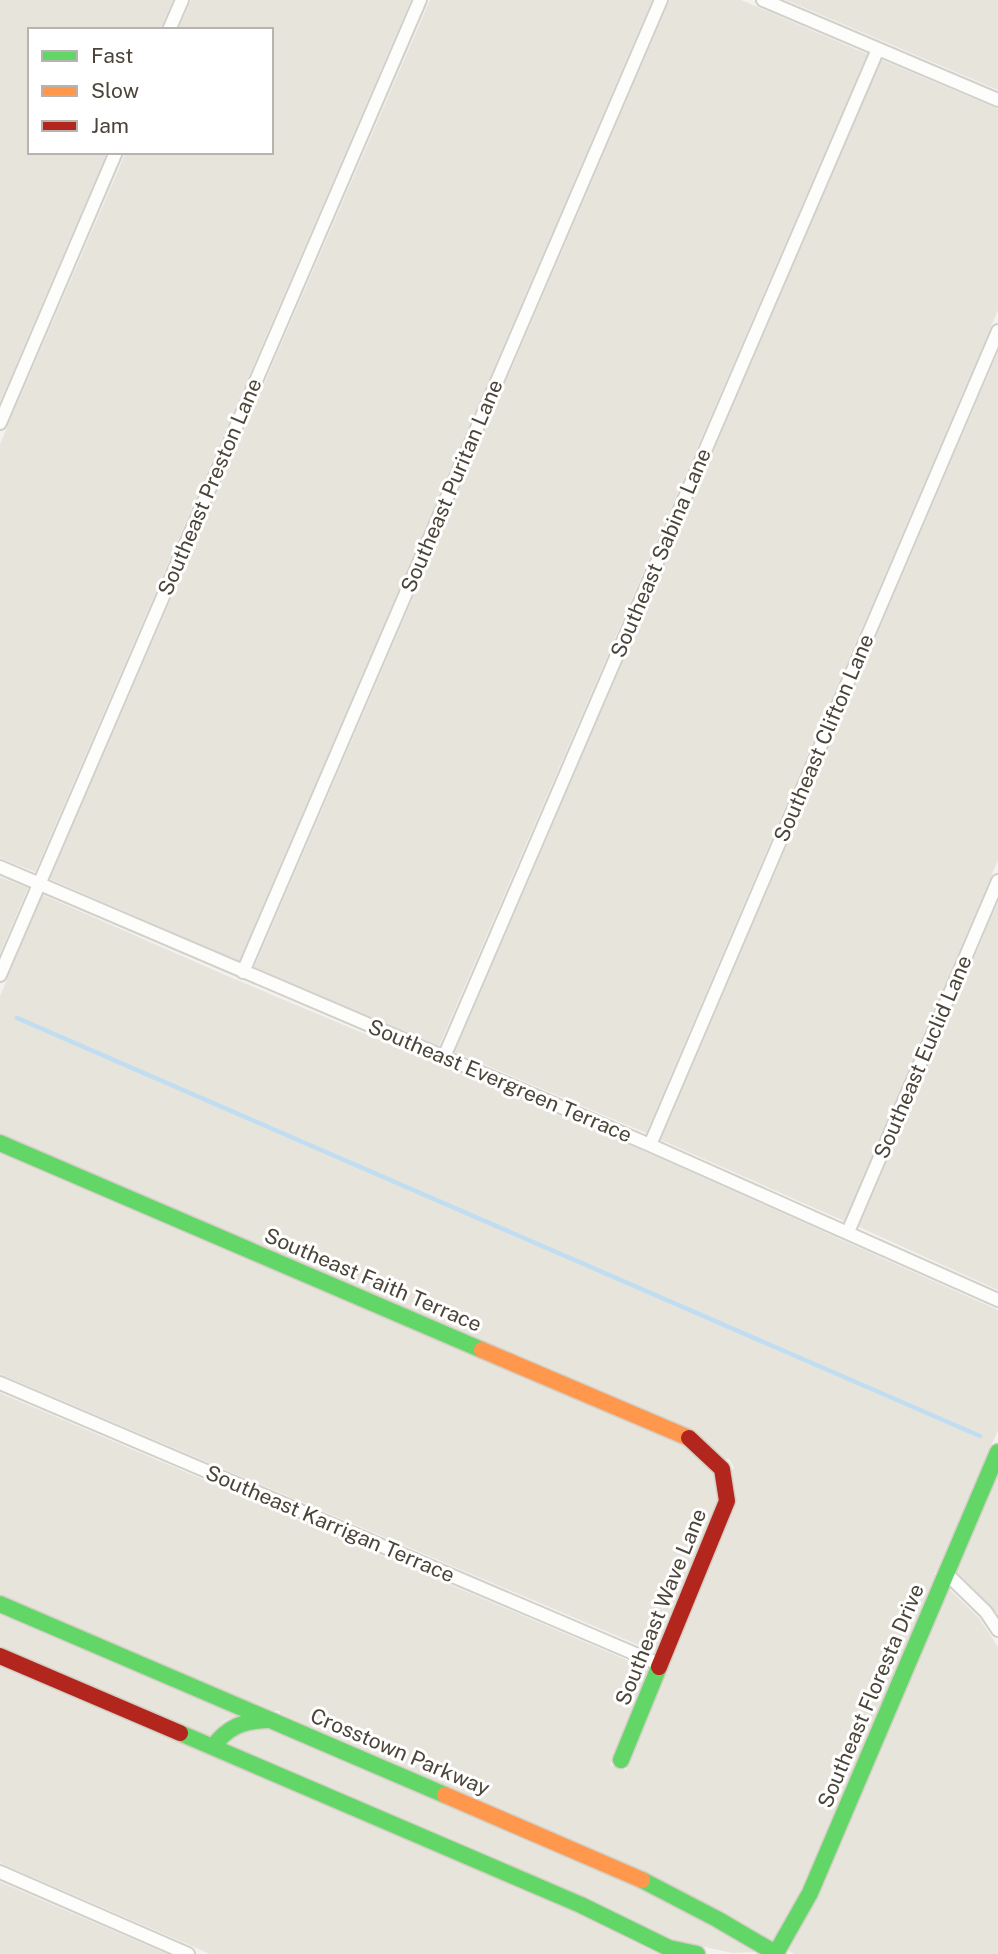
<svg xmlns="http://www.w3.org/2000/svg" width="998" height="1954" font-family="'Public Sans',sans-serif">
  <rect width="100%" height="100%" fill="#f4f2ee"/>
  <path fill="#e7e4dc" d="M 0,0 L 173,0 L 160,30 L 30,30 L 30,152 L 107,152 L 0,402 Z
    M 191,0 L 411,0 L 35,872 L 0,858 L 0,444 L 126,152 L 271,152 L 271,30 L 178,30 Z
    M 430,0 L 652,0 L 239,961 L 50,879 Z
    M 670,0 L 741,0 L 867,54 L 439,1046 L 254,968 Z
    M 786,0 L 998,0 L 998,90 Z
    M 882,60 L 998,109 L 998,310 L 646,1133 L 455,1052 Z
    M 998,352 L 998,860 L 844,1221 L 661,1140 Z
    M 0,877 L 28,888 L 0,953 Z
    M 43,895 L 232,978 L 639,1149 L 998,1310 L 998,1430 L 939,1569 L 934,1574 L 936,1576 L 802,1891 L 773,1941 L 722,1912 L 633,1866 L 280,1714 L 280,1711 L 273,1711 L 0,1594 L 0,1393 L 648,1669 L 610,1765 L 626,1770 L 736,1499 L 731,1471 L 734,1468 L 729,1459 L 725,1459 L 695,1432 L 0,1133 L 0,996 Z
    M 998,902 L 998,1290 L 859,1227 Z
    M 0,1152 L 685,1446 L 714,1473 L 719,1501 L 655,1652 L 0,1374 Z
    M 998,1473 L 998,1614 L 956,1571 Z
    M 949,1589 L 979,1618 L 998,1647 L 998,1954 L 794,1954 L 788,1950 L 818,1896 Z
    M 0,1613 L 238,1715 L 224,1721 L 209,1736 L 0,1646 Z
    M 0,1665 L 577,1913 L 658,1954 L 210,1954 L 0,1863 Z
    M 268,1728 L 624,1881 L 712,1926 L 757,1952 L 732,1953 L 673,1940 L 586,1897 L 225,1742 L 248,1729 Z
    M 0,1882 L 167,1954 L 0,1954 Z"/>
  <g fill="none" stroke-linecap="round" stroke-linejoin="round">
    <path stroke="#c0ddf1" stroke-width="4.5" d="M 17,1018 L 980,1436"/>
    <defs>
      <path id="street" d="M 763,0 L 998,100
        M 169,30 L 182,0
        M 0,423 L 116,152
        M 0,867 L 650,1145 L 998,1300
        M 243,972 L 661,0
        M 0,975 L 420,0
        M 444,1057 L 878,49
        M 650,1145 L 998,331
        M 848,1232 L 998,881
        M 0,1383 L 659,1664
        M 946,1573 L 986,1612 L 998,1630
        M 0,1872 L 188,1954"/>
      <path id="fast" d="M 0,1143 L 482,1350
        M 0,1604 L 445,1795
        M 180,1733 L 581,1905 L 681,1954
        M 213,1747 C 227,1727 243,1721 267,1720
        M 621,1760 L 659,1667
        M 642,1880 L 717,1919 L 777,1954
        M 669,1948 L 697,1954
        M 776,1953 L 810,1893 L 998,1452"/>
      <path id="slow" d="M 482,1350 L 689,1438
        M 445,1795 L 642,1880"/>
      <path id="jam" d="M 0,1656 L 180,1733
        M 659,1667 L 727,1501 L 722,1469 L 689,1438"/>
    </defs>
    <use href="#street" stroke="#d2d0cb" stroke-width="16"/>
    <use href="#fast" stroke="#d3cfc5" stroke-width="19"/>
    <use href="#slow" stroke="#d3cfc5" stroke-width="19"/>
    <use href="#jam" stroke="#d3cfc5" stroke-width="19"/>
    <use href="#street" stroke="#fdfdfc" stroke-width="12"/>
    <use href="#fast" stroke="#63d668" stroke-width="16"/>
    <use href="#slow" stroke="#ff974d" stroke-width="16"/>
    <use href="#jam" stroke="#b3261e" stroke-width="16"/>
  </g>
  <g text-anchor="middle" stroke-width="6" stroke-linejoin="round" paint-order="stroke">
    <g font-size="21" fill="#4b4439" stroke="#fff">
      <text transform="translate(452 486) rotate(-67)" y="7">Southeast Puritan Lane</text>
      <text transform="translate(210 487) rotate(-67)" y="7">Southeast Preston Lane</text>
      <text transform="translate(661 553) rotate(-67)" y="7">Southeast Sabina Lane</text>
      <text transform="translate(824 738) rotate(-67)" y="7">Southeast Clifton Lane</text>
      <text transform="translate(923 1057) rotate(-67)" y="7">Southeast Euclid Lane</text>
      <text transform="translate(500 1081) rotate(23)" y="7">Southeast Evergreen Terrace</text>
      <text transform="translate(373 1280) rotate(23)" y="7">Southeast Faith Terrace</text>
      <text transform="translate(330 1524) rotate(23)" y="7">Southeast Karrigan Terrace</text>
      <text transform="translate(661 1607) rotate(-68)" y="7">Southeast Wave Lane</text>
      <text transform="translate(871 1696) rotate(-67)" y="7">Southeast Floresta Drive</text>
      <text transform="translate(400 1752) rotate(23)" y="7">Crosstown Parkway</text>
    </g>
  </g>
  <rect x="28" y="28" width="245" height="126" fill="#ffffff" stroke="#b7b4b0" stroke-width="2"/>
  <rect x="42" y="51" width="35" height="10" fill="#63d668" stroke="#b7b4b0" stroke-width="2"/>
  <text x="91" y="63" font-size="21" fill="#4b4439">Fast</text>
  <rect x="42" y="86" width="35" height="10" fill="#ff974d" stroke="#b7b4b0" stroke-width="2"/>
  <text x="91" y="98" font-size="21" fill="#4b4439">Slow</text>
  <rect x="42" y="121" width="35" height="10" fill="#b3261e" stroke="#b7b4b0" stroke-width="2"/>
  <text x="91" y="133" font-size="21" fill="#4b4439">Jam</text>
</svg>
